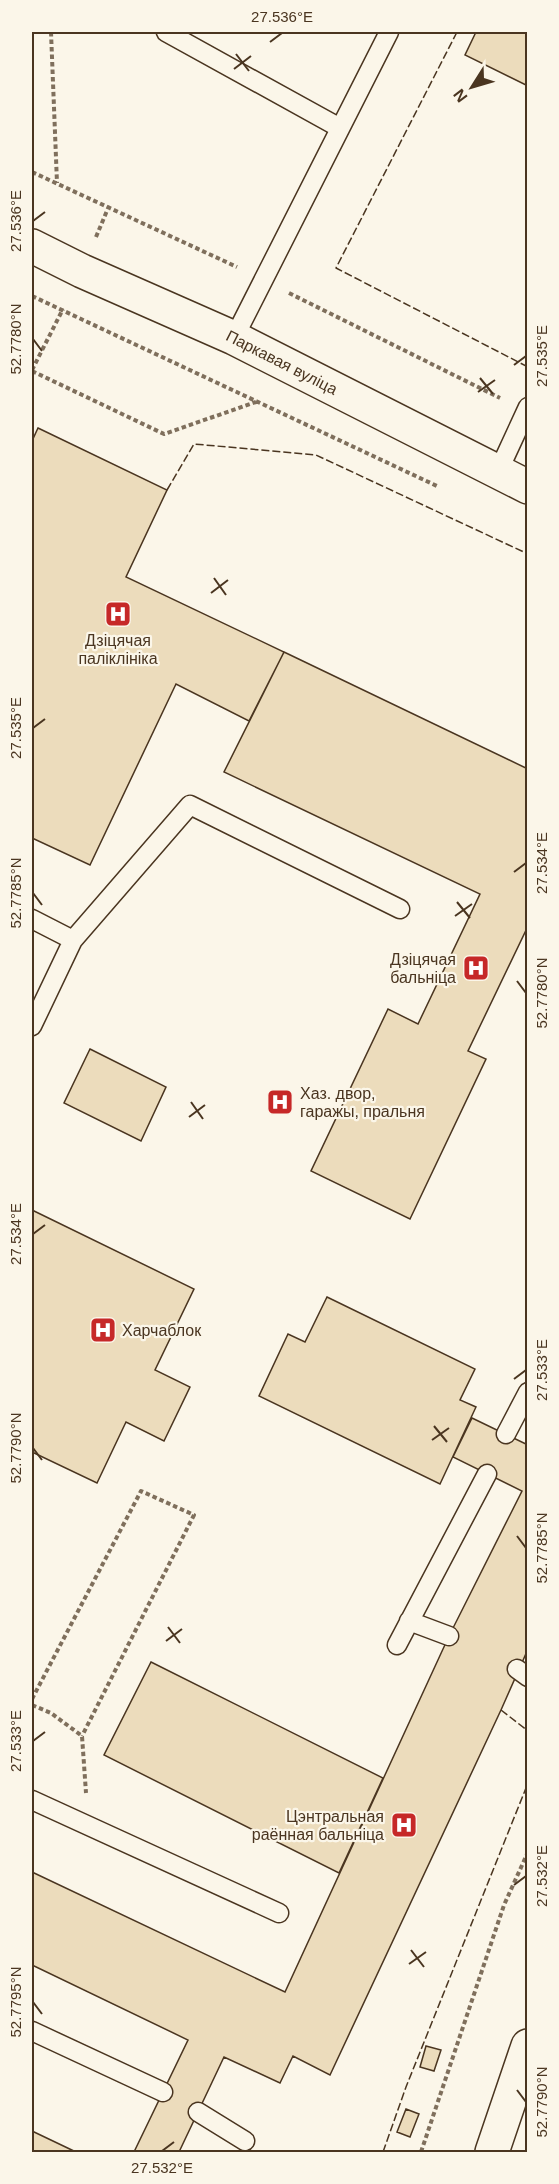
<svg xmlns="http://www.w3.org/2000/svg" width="559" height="2184" font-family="Arial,sans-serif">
  <rect width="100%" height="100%" fill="#fbf6e9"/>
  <path fill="#ecdcbc" stroke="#4a3520" stroke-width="1.5" d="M 476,32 L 528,32 L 528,86 L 465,55 Z
    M 38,428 L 167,490 L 126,577 L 284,652 L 249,721 L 176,684 L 90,865 L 32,838 L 32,441 Z
    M 284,652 L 528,769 L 528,926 L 468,1051 L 486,1059 L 410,1219 L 311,1171 L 388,1009 L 418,1024 L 480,894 L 224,772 Z
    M 90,1049 L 166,1087 L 141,1141 L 64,1103 Z
    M 32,1210 L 194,1289 L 155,1370 L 190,1387 L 164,1441 L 126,1422 L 97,1483 L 32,1452 Z
    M 327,1297 L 475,1369 L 460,1400 L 476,1407 L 440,1484 L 259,1396 L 288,1334 L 305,1342 Z
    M 472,1418 L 528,1445 L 528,1649 L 501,1710 L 330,2075 L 293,2056 L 280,2083 L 224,2057 L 179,2152 L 134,2152 L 188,2040 L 32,1965 L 32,1872 L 285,1992 L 449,1636 L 522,1491 L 453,1457 Z
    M 151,1662 L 383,1778 L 339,1873 L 104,1755 Z
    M 426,2046 L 441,2050 L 434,2071 L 420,2067 Z
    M 406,2109 L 419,2114 L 410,2137 L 397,2132 Z
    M 32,2131 L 76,2152 L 32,2152 Z"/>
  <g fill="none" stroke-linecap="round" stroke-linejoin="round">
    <defs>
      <path id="service" d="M 166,32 L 340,128
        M 234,338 L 389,32
        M 498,472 L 528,407
        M 32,919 L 73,940 L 32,1026
        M 73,940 L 190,805 L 400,909
        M 506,1434 L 528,1392
        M 409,1621 L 449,1636
        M 397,1645 L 487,1474
        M 517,1669 L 528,1677
        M 32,1800 L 279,1913
        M 32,2031 L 163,2092
        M 198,2112 L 245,2141"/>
      <path id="tertiary" d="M 32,246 L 82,271 L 234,338 L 528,487"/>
      <path id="secondary" d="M 492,2152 L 528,2046"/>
    </defs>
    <use href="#service" stroke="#4a3520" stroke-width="21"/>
    <use href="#tertiary" stroke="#4a3520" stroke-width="36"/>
    <use href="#secondary" stroke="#4a3520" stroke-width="36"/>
    <path stroke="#7f6f5c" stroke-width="4" stroke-dasharray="4.5 3" stroke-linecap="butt" d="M 51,32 L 57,183
      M 32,172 L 237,267
      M 96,237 L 109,206
      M 289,293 L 500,398
      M 32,296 L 437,486
      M 32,370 L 63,309
      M 32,371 L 164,434 L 256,402
      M 32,1699 L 141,1491 L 194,1515 L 82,1736
      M 32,1705 L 51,1713 L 82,1736 L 86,1793
      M 421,2152 L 504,1905 L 528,1852"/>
    <use href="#service" stroke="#fbf6e9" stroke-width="18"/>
    <use href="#tertiary" stroke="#fbf6e9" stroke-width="33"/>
    <use href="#secondary" stroke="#fbf6e9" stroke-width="33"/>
    <path stroke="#4a3520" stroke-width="1.5" stroke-dasharray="8 3" stroke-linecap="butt" d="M 457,32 L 336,268 L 528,367
      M 167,490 L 194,444 L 316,455 L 528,554
      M 501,1710 L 528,1731
      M 383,2152 L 406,2087 L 528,1783"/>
  </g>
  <path fill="none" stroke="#4a3520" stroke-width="2" d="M 270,42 L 282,33M 236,54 L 249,71M 234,69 L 251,56M 33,221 L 45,212M 33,339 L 42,351M 514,365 L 526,356M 480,378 L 493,394M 478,392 L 495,380M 214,578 L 226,595M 211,593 L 228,580M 33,728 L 45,719M 514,872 L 526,863M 33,893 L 42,905M 457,902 L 470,918M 455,916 L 472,904M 517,981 L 526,993M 191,1102 L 203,1119M 189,1117 L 205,1105M 33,1234 L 45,1225M 514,1379 L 526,1370M 434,1426 L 447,1442M 432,1440 L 449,1428M 33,1448 L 42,1460M 517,1536 L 526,1548M 168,1627 L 180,1643M 166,1641 L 182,1629M 33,1741 L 45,1732M 514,1885 L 526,1876M 411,1950 L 424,1967M 409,1964 L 426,1952M 33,2002 L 42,2014M 517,2090 L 526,2102M 162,2151 L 174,2142"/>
  <defs>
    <symbol id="hospital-square" viewBox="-11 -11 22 22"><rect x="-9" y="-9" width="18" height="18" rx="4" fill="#c62828" stroke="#fbf6e9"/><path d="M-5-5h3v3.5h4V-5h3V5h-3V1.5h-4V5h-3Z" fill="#fff"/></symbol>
  </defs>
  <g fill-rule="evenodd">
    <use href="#hospital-square" x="103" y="599" width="30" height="30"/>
    <use href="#hospital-square" x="461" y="953" width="30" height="30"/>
    <use href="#hospital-square" x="265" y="1087" width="30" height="30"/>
    <use href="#hospital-square" x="88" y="1315" width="30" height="30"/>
    <use href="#hospital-square" x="389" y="1810" width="30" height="30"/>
  </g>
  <g text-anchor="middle" stroke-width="4.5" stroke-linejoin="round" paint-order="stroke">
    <g font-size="16" fill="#4a3520" stroke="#fbf6e9">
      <text transform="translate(282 362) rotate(27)" y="6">Паркавая вуліца</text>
    </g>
    <g font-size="16" fill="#4a3520" stroke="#fbf6e9" text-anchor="end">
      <text x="118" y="646" text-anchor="middle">Дзіцячая<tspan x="118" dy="18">паліклініка</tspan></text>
      <text x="456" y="965">Дзіцячая<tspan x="456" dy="18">бальніца</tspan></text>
      <text x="300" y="1099" text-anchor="start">Хаз. двор,<tspan x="300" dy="18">гаражы, пральня</tspan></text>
      <text x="122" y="1336" text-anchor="start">Харчаблок</text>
      <text x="384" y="1822">Цэнтральная<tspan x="384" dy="18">раённая бальніца</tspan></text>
    </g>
  </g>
  <rect width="559" height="2184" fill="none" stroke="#fbf6e9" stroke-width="66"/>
  <g transform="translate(472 87) rotate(233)" stroke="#fbf6e9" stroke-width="4.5" paint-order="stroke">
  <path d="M0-4.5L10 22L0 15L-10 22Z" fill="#4a3520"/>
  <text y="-9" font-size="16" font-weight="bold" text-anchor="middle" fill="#4a3520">N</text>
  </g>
  <rect x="33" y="33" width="493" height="2118" fill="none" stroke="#4a3520" stroke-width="2"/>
  <g font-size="15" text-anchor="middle" fill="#4a3520">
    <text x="282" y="22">27.536°E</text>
    <text transform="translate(16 221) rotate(-90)" y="5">27.536°E</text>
    <text transform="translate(16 339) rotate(-90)" y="5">52.7780°N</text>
    <text transform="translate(542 356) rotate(-90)" y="5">27.535°E</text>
    <text transform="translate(16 728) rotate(-90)" y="5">27.535°E</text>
    <text transform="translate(542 863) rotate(-90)" y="5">27.534°E</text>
    <text transform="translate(16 893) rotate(-90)" y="5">52.7785°N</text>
    <text transform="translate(542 993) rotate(-90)" y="5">52.7780°N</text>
    <text transform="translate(16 1234) rotate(-90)" y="5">27.534°E</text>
    <text transform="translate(542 1370) rotate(-90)" y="5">27.533°E</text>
    <text transform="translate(16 1448) rotate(-90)" y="5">52.7790°N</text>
    <text transform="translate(542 1548) rotate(-90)" y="5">52.7785°N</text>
    <text transform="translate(16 1741) rotate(-90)" y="5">27.533°E</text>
    <text transform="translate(542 1876) rotate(-90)" y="5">27.532°E</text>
    <text transform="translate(16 2002) rotate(-90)" y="5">52.7795°N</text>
    <text transform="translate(542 2102) rotate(-90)" y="5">52.7790°N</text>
    <text x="162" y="2173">27.532°E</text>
  </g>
</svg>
